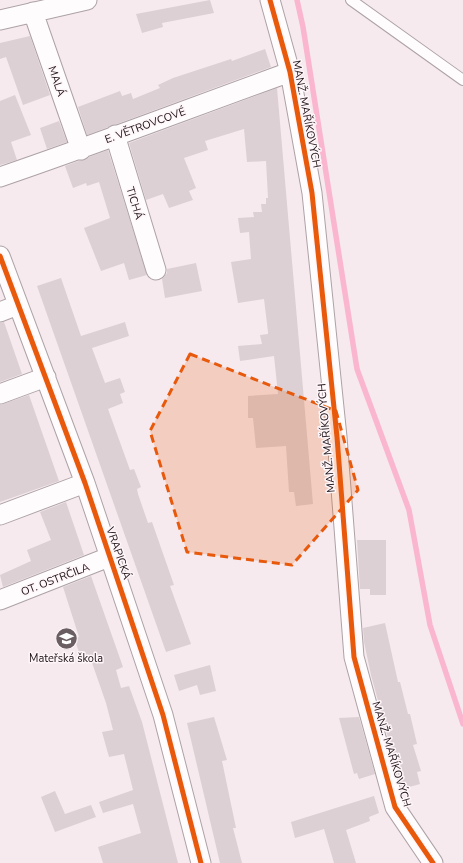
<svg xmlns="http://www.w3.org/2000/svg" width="463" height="863" font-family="'Nunito Sans',sans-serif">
  <rect width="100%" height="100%" fill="#f6eaee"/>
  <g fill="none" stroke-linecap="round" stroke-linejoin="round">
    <path stroke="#fbb6cf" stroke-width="5.5" d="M 297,0 L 303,27 L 357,369 L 409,510 L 430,625 L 463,724"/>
  </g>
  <path fill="#dcd0d4" d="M 210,0 L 214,13 L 162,23 L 163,27 L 142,33 L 136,14 Z
    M 30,36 L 50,95 L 23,105 L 6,57 L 0,59 L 0,43 Z
    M 265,49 L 271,67 L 87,135 L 78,107 L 120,91 L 122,96 L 131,93 L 133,99 L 160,88 L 158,85 L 173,78 L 231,59 L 232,61 Z
    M 277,88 L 313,504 L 296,506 L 294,492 L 289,492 L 286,446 L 256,448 L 253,418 L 248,418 L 248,396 L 278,394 L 274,356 L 240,361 L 238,346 L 262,344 L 260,335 L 268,334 L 268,332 L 264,299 L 238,303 L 231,262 L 251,259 L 249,232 L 240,233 L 238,218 L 254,217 L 253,212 L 262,212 L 261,204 L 266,204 L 266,198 L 268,198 L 266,161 L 247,162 L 244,129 L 205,141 L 208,150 L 184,158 L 196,188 L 189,191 L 193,200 L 169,208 L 163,194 L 146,200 L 129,143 Z
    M 15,95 L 31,135 L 11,142 L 17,160 L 0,165 L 0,101 Z
    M 59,121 L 67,142 L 47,149 L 40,128 Z
    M 108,150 L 147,275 L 129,280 L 124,263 L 101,271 L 84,228 L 110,218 L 99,182 L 87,186 L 86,183 L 73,188 L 65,166 Z
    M 196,263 L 202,291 L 165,298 L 162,279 L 167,273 L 167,269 Z
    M 61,278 L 81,336 L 125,322 L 129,336 L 92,348 L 105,383 L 120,378 L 125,392 L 120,394 L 123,403 L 108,409 L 130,470 L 134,469 L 141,487 L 137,489 L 138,494 L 148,523 L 152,522 L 174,585 L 170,586 L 191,644 L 166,652 L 37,286 Z
    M 4,322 L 22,374 L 0,382 L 0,323 Z
    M 29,395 L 59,481 L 0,502 L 0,405 Z
    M 66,502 L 84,555 L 3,587 L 0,575 L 31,561 L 27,550 L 51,540 L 40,512 Z
    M 357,540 L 386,540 L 386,595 L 370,595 L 370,589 L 360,589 Z
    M 91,576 L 123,667 L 116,670 L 121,688 L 129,686 L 142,722 L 178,863 L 103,863 L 98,847 L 141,833 L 133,804 L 103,813 L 99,802 L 133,790 L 124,754 L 109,757 L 102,732 L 113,730 L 106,703 L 90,657 L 87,658 L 84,651 L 79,652 L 74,638 L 79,637 L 63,587 Z
    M 385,623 L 398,682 L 400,682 L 408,714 L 410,714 L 417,744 L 413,745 L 421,771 L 417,772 L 420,784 L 402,789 L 371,675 L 364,642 L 363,628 Z
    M 210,665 L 216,691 L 200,695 L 197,685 L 179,691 L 174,675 Z
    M 214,717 L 227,760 L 222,761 L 236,828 L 233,828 L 242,863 L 220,863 L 187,723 Z
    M 359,717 L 375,774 L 359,779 L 357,773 L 354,774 L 339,718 Z
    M 55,791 L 65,814 L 91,805 L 96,817 L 55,832 L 41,797 Z
    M 374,796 L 379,813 L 369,817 L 370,821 L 346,830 L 356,863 L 334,863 L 324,829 L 295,838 L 291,822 Z"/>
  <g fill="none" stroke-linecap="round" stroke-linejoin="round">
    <defs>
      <path id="service" d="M 351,0 L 463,80"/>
      <path id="minor" d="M 270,0 L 290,72 L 312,193 L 337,437 L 354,657 L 395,807 L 433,863
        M 33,12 L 81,150
        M 0,20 L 87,0
        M 115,135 L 156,270
        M 0,177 C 97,144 193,107 290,72
        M 0,256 L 85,483 L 163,715 L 201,863
        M 0,312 L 18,305
        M 0,394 L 46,377
        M 0,515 L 85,483
        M 0,600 L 109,557"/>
    </defs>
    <use href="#service" stroke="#ada2a6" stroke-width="12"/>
    <use href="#minor" stroke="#ada2a6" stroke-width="21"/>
    <use href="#service" stroke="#fefcfc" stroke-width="10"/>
    <use href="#minor" stroke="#fefcfc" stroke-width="19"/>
    <defs>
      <path id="cycleway" d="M 270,0 L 290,72 L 312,193 L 337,437 L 354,657 L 395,807 L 433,863
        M 0,256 L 85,483 L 163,715 L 201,863"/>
    </defs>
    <use href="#cycleway" stroke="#fef6f9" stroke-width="8"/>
    <use href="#cycleway" stroke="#e8590c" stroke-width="5"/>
  </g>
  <path fill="#e8590c" fill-opacity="0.2" stroke="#e8590c" stroke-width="3" stroke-dasharray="8 5" stroke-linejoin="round" d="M 190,354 L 336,411 L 358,490 L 292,565 L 187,552 L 150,431 Z"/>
  <defs>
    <symbol id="school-disc" viewBox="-11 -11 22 22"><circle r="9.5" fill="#6a5e62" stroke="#fef6f9"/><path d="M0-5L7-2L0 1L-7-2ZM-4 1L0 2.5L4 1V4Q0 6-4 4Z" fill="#fff"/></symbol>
  </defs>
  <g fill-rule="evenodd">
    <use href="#school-disc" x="54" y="626" width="25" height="25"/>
  </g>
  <g text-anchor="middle" stroke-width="3" stroke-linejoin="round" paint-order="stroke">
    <g font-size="11" fill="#1e1216" stroke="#fef6f9">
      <text transform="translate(57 81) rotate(71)" y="4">MALÁ</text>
      <text transform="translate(307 114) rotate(79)" y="4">MANŽ. MAŘÍKOVÝCH</text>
      <text transform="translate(145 125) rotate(-20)" y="4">E. VĚTROVCOVÉ</text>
      <text transform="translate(135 203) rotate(73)" y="4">TICHÁ</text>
      <text transform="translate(326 438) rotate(-95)" y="4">MANŽ. MAŘÍKOVÝCH</text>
      <text transform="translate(119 553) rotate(71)" y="4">VRAPICKÁ</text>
      <text transform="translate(55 579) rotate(-21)" y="4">OT. OSTRČILA</text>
      <text transform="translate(392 754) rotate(73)" y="4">MANŽ. MAŘÍKOVÝCH</text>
    </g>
    <g font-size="11" fill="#1e1216" stroke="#fef6f9">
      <text x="66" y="662">Mateřská škola</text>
    </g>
  </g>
</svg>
